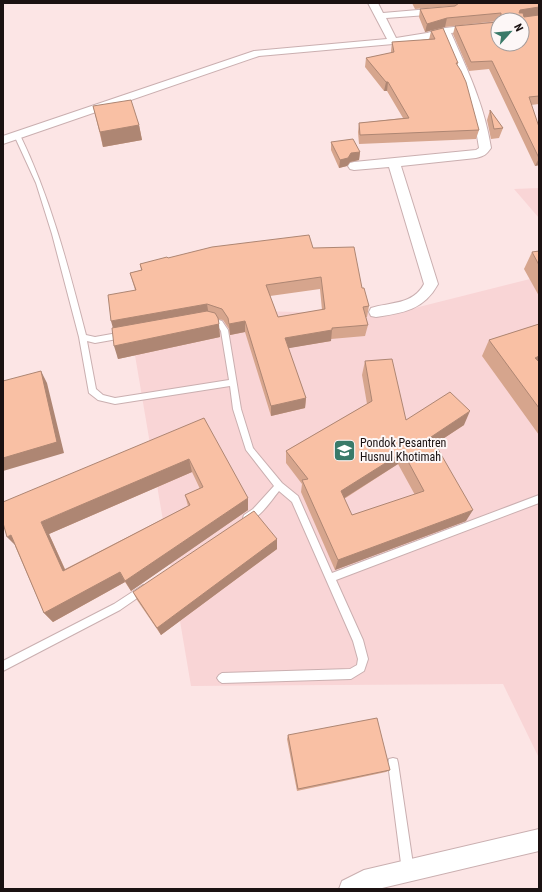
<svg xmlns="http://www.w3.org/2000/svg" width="542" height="892" font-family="'Roboto Condensed',sans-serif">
  <rect width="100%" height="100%" fill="#fce5e5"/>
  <path fill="#f9d5d6" d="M 539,188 L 539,218 L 514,189 Z
    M 539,261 L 539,758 L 503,684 L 191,686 L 127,308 L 391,314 L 530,279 Z"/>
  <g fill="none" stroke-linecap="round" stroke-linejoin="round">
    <defs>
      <path id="lane" d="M 17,133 L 20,135 C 51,199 68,266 86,335 L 95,337 L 123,332 L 127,335 L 123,338 L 95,343 L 87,341 L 96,389 L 103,395 L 115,398 L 229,380 L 221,331 L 217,325 L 206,322 L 205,320 L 209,317 L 222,321 L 228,330 L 241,409 L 253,448 L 282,483 L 298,496 L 332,573 L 539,495 L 539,503 L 336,580 L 363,640 L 368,659 L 364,671 L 351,679 L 222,683 L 219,681 L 217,678 L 219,675 L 222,673 L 350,669 L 357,665 L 358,659 L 353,641 L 292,502 L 279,491 C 270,502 261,517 247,522 L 244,521 L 243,518 L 244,515 L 253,509 L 274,486 L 246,450 L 233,409 L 230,386 L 115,404 L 98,400 L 89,393 L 79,337 L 52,234 L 36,183 L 14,135 Z
        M 143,585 L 146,586 L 148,589 L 146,592 L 120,610 L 3,671 L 3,661 L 114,604 Z
        M 393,758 L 397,759 L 398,763 L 414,871 L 412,875 L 408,877 L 404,875 L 402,871 L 388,763 L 389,759 Z"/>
      <path id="street" d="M 368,3 L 378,3 L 383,13 L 441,8 L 446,11 L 441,14 L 386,18 L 396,38 L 427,33 L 445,28 L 498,22 L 498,28 L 451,33 C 468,71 485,107 491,148 C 486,155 484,156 476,158 L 401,166 L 438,284 C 424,310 403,313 376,317 L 371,316 L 369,312 L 371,308 C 390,302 413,305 424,284 L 389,167 L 354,170 L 350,169 L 348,166 L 350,163 L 354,162 L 476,150 L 479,148 C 474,108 458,72 442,35 L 428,39 L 393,44 L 259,56 L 3,144 L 3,136 L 254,51 L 387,39 Z
        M 539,829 L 539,851 L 378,889 L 339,889 L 342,881 L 364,870 Z"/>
    </defs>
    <use href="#lane" stroke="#caafb0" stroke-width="2"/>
    <use href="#street" stroke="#caafb0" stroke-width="2"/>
    <use href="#lane" fill="#fff" fill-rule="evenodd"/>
    <use href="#street" fill="#fff" fill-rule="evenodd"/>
  </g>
  <path fill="#d6a58d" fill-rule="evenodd" d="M 412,3 L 539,3 L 539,104 L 531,105 L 539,127 L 539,165 L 535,166 L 489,69 L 469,71 L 453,34 L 455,26 L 522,20 L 498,20 L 498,21 L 445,27 L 425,32 L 419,17 L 420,9 L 454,6 L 453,6 L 415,9 Z
    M 431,31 L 458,63 L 457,65 L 479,130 L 476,139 L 359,144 L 358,132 L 359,123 L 403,118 L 387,91 L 384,91 L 365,67 L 366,58 L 391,53 L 391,51 L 392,42 L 429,40 Z
    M 93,106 L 139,125 L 142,140 L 103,147 Z
    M 490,110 L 503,128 L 499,138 L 491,139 L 487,120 Z
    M 331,142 L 360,152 L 359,160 L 350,162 L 347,166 L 339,168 L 331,150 Z
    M 313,248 L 362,288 L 369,306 L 367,317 L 366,317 L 368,325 L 365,336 L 331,339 L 331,341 L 288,348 L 306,398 L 305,408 L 271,416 L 245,332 L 230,335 L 229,329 L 223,320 L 218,319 L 220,337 L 118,359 L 113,327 L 135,290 L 130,273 L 141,270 L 140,264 L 168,258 ZM 320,289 L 322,310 L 278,317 L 270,296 Z
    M 539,251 L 539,296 L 524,269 L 532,252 Z
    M 539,324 L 539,435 L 482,356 L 489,340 Z
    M 365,361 L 406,420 L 464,425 L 435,444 L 466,521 L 335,570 L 301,492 L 302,484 L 286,463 L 286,451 L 367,404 L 362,375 ZM 398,464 L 415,495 L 352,515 L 344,499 Z
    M 204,418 L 248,510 L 131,591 L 125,582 L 53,622 L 44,613 L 15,546 ZM 192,472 L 200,489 L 185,495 L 188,506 L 65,569 L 49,534 Z
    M 277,539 L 277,549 L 161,635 L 137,600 L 133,592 Z
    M 288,735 L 390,770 L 386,772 L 297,791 L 287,739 Z"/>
  <path fill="#ae8673" d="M 539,7 L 539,15 L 518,19 L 520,10 Z
    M 447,18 L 445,27 L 425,32 L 427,24 Z
    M 386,82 L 388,82 L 387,91 L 384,91 Z
    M 139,125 L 142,140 L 103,147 L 100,132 Z
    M 360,152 L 359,160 L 350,162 L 347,166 L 339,168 L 340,160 L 351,153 Z
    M 539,158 L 539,165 L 535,166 Z
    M 207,304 L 209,316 L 114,332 L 111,321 Z
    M 245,321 L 245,332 L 230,335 L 229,324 Z
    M 219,324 L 220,337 L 118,359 L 114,346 Z
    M 332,330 L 331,341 L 284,349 L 285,338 Z
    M 539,356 L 539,369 L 535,358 Z
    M 41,371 L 47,383 L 64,453 L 3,471 L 3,458 Z
    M 306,398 L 305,408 L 271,416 L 271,406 Z
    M 470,411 L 464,425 L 426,450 L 431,437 Z
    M 403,452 L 398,464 L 338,502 L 341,491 Z
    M 189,459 L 192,472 L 49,534 L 70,581 L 63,571 L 41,522 Z
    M 248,498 L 248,510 L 131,591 L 125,581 Z
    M 473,510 L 466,521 L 335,570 L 338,560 Z
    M 11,535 L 17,547 L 7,537 Z
    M 277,539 L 277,549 L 161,635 L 157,628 Z
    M 120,572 L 125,582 L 53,622 L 44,613 Z"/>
  <path fill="#f9c0a4" stroke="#ae8673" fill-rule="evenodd" d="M 459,3 L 539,3 L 539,7 L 520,10 L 519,13 L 523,13 L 524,17 L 539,15 L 539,96 L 529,97 L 539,127 L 539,158 L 492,61 L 471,62 L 455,26 L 498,22 L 498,44 L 522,44 L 522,20 L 501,20 L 501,13 L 447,18 L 427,24 L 420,9 L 455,6 Z
    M 443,28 L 458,63 L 456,63 L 461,71 L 466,82 L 479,130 L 360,135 L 359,123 L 409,118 L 388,82 L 386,82 L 366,58 L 394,52 L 392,42 L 435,39 L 431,31 Z
    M 131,100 L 139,125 L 100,132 L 93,106 Z
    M 490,110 L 503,128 L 494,129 Z
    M 353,139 L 360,152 L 351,153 L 348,158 L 340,160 L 331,142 Z
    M 309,235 L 313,248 L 354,247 L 362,288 L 364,288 L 369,306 L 363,307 L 368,325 L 332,328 L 332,330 L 285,338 L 306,398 L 271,406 L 245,321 L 229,324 L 228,318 L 222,309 L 207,304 L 111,321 L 108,295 L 136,290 L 130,273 L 142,270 L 140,264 L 167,257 L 168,258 L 212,247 ZM 321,277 L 325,309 L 278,317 L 266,285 Z
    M 539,251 L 539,265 L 532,252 Z
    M 207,311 L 215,313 L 218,318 L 219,324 L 114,346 L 112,328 Z
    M 539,324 L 539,356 L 535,358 L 539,362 L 539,408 L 489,340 Z
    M 392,359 L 406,420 L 450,392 L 470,411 L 431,437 L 473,510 L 338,560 L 302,480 L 308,479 L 286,451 L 372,401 L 365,361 ZM 403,452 L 424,491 L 352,515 L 341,491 Z
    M 41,371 L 57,442 L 3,458 L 3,381 Z
    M 204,418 L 248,498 L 125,581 L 120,572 L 44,613 L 11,535 L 7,537 L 3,523 L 3,502 ZM 189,459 L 203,487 L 185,495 L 190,505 L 63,571 L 41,522 Z
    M 254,511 L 277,539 L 157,628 L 133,592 Z
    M 377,718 L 390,770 L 298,789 L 288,735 Z"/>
  <defs>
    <symbol id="school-square" viewBox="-11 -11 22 22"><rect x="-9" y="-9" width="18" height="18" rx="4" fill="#3a7a69" stroke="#fdf7f7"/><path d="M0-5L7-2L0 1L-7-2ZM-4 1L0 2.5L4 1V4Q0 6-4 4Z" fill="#fff"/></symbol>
  </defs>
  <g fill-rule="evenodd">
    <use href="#school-square" x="332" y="438" width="25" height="25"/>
  </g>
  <g text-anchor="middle" stroke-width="4" stroke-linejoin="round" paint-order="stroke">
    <g font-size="12" fill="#1a1111" stroke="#fdf7f7" text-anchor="start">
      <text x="360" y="447">Pondok Pesantren<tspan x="360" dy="14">Husnul Khotimah</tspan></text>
    </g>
  </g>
  <rect width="542" height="892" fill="none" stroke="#1a1111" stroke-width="8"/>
  <g transform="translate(510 32) rotate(63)"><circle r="19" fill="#fdf7f7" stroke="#a29b9b"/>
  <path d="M0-3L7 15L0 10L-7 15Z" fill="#3a7a69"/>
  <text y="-6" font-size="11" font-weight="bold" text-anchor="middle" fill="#1a1111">N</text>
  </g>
</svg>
